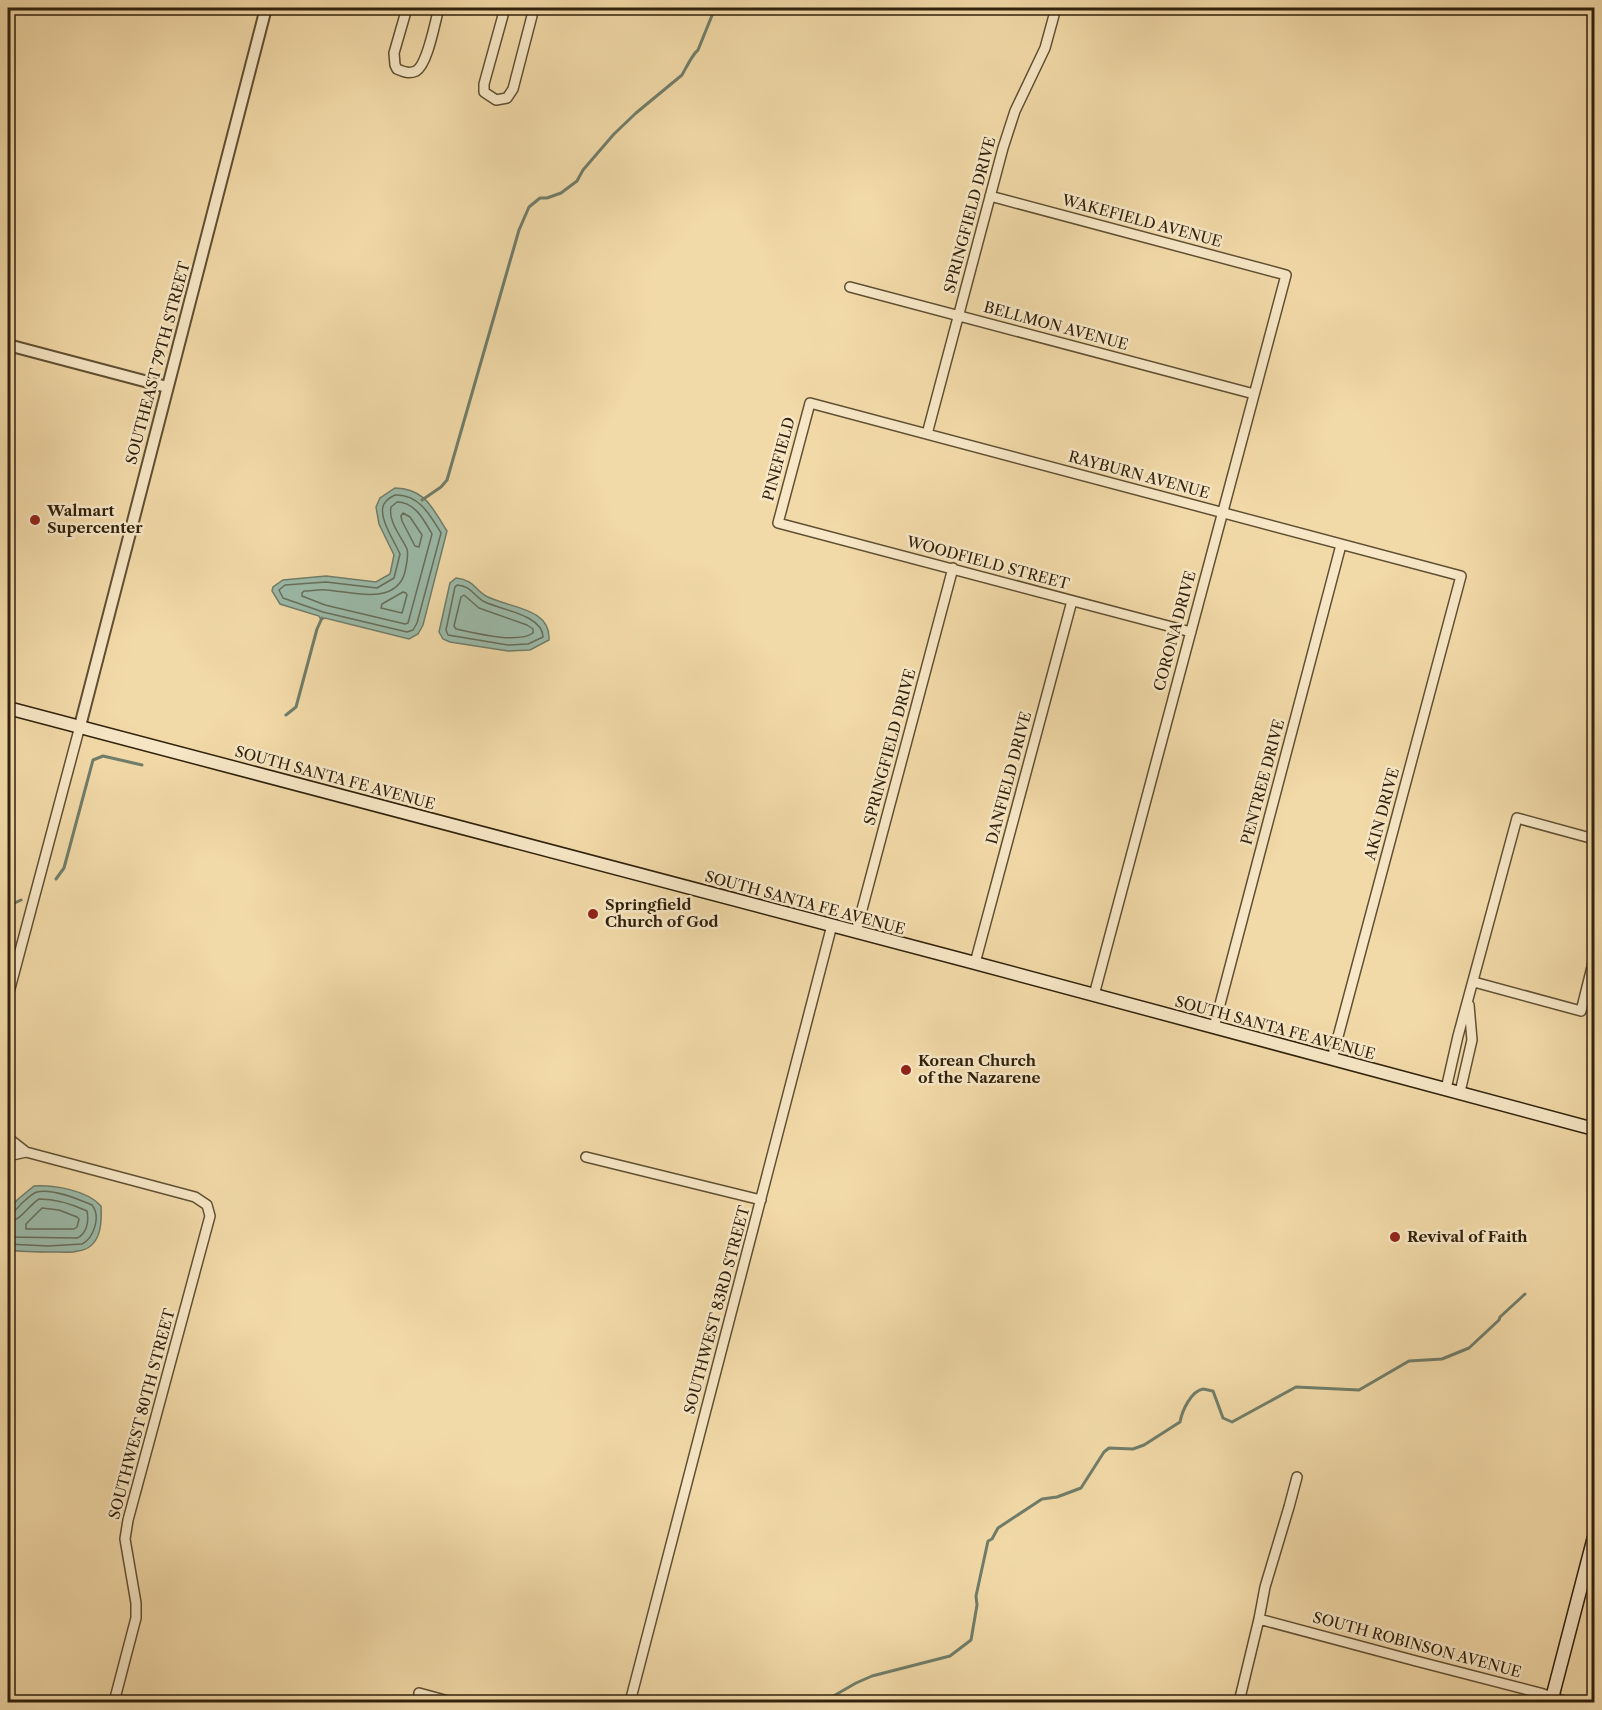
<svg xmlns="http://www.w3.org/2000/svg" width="1602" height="1710" font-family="'Libre Caslon Text',serif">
  <rect width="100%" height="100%" fill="#f2daa8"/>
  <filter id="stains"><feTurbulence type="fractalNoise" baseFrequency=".00333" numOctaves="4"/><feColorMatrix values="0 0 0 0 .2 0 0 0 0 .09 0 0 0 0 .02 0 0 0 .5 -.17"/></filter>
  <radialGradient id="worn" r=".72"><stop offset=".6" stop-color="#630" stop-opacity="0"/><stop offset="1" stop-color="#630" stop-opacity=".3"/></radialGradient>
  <path fill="#9bbaa9" stroke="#707d6a" stroke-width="1.5" d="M 395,488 C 426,489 432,508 447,531 L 423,625 L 418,634 L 409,639 L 325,618 L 321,620 L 319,616 L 280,604 L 272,591 L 273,587 L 283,580 L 326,576 L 376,582 L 390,574 L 394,555 L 379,524 L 376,507 L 380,498 Z
    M 456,578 C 475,580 475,591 488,597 C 510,608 551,608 549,640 L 530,650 L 508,651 L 450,642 L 443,639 L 439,632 L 450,583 Z
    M 34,1186 C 54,1185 87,1190 101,1206 C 102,1224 101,1248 78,1251 C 71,1253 62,1252 55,1252 C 39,1252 23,1252 8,1250 L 8,1211 L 17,1200 Z"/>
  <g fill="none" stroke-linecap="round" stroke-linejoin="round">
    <path stroke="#666e5a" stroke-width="1.5" d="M 395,495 C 419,494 430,515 441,533 L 417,623 L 413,630 L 407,632 L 323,612 L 283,598 L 279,590 L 285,585 L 326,582 L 377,588 L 394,578 L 400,554 C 395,542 377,516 384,504 C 386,500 391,497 395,495 Z
      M 397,502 C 415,502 424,520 432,534 L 408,623 L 405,624 L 325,605 L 302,596 L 302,593 L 304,591 C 311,591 319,589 327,590 C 352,592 396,606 405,572 C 406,565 409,557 407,549 C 401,536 388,522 391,507 Z
      M 403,513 L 410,517 L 422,535 L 419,547 L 415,546 L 402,521 L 401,516 Z
      M 457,585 C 472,586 474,597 485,602 C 501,610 543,615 543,637 L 528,644 L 508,645 L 448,635 L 446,630 L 455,587 Z
      M 403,592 L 406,593 L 407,595 L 402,613 L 381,608 L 382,604 Z
      M 464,595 L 479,608 L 527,625 L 533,629 L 533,633 C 517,644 475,633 456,629 L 454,626 L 461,597 Z
      M 42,1208 L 59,1210 L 77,1217 L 79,1219 L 77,1227 L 74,1229 L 26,1229 L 26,1224 Z
      M 8,1214 C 15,1213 17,1208 22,1203 C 26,1200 32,1193 37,1192 C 52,1188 78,1199 92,1205 C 101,1216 94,1238 82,1244 L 48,1246 L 8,1244
      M 8,1222 C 21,1221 28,1206 39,1199 C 56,1199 72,1204 87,1211 C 89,1221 87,1234 77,1238 L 8,1237"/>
    <path stroke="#707d6a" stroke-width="3" d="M 422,500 L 441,487 L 447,480 L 519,230 L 529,207 L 540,198 L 547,198 L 561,193 L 577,181 L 583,170 L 614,134 L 636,113 L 682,75 C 686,68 692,55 698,50 L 715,8
      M 286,715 L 296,707 L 317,629 L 322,618
      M 56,879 L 64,868 L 93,760 L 103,756 L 142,765
      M 8,906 L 21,900
      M 823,1702 L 856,1683 L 872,1676 L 950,1656 L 971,1640 L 977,1605 L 976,1596 L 988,1541 L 992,1539 L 998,1528 L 1042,1499 L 1057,1497 L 1081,1488 L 1104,1452 L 1109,1448 L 1133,1449 L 1144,1445 L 1180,1422 C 1182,1411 1191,1391 1203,1389 C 1205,1389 1211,1391 1213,1391 L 1223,1418 L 1232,1422 L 1296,1387 L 1359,1390 L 1409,1361 L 1442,1359 L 1469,1348 L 1499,1320 L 1500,1317 L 1525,1294"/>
    <defs>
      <path id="minor" d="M 407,8 L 394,53 L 395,65 L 397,69 C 404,72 409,74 416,71 C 428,64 435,21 439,8
        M 505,8 L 484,84 L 484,92 L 496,100 L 507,98 L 513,89 L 534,8
        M 990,196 L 1286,275 L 1094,995
        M 850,287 L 1254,394
        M 927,434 L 1003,148 L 1015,111 L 1045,48 L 1056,8
        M 1191,632 L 778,523 L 810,403 L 1461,576 L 1332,1059
        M 856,932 L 953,568
        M 975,963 L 1072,601
        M 1474,982 L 1581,1011 L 1594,959
        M 8,996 L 80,726
        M 1214,1027 L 1341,545
        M 1446,1089 L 1458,1036 L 1517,818 L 1594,839
        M 1460,1092 L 1472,1040 L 1469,1005
        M 8,1140 L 12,1141 L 26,1152 L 195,1197 L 207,1205 L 210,1216 L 128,1520 L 125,1539 L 136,1603 L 136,1618 L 114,1702
        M 8,1156 L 26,1152
        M 586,1157 L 761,1200
        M 1259,1619 L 1416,1661 L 1540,1693 L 1567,1702
        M 419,1693 L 452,1702
        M 630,1702 L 832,925
        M 1239,1702 L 1259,1619 L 1265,1587 L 1289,1507 L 1297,1477"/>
      <path id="tertiary" d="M 8,345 L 167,387
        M 80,726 L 266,8"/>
      <path id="secondary" d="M 8,708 L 975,963 L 1594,1129
        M 1551,1702 L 1594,1537"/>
    </defs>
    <use href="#minor" stroke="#604f33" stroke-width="12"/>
    <use href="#tertiary" stroke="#604f33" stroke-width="14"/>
    <use href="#secondary" stroke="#30210c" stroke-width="15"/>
    <use href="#minor" stroke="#f7e7c6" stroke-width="9"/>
    <use href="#tertiary" stroke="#f7e7c6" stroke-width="10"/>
    <use href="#secondary" stroke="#f7e7c6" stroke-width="12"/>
  </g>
  <g fill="#8f2418" stroke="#f7e7c6" stroke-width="2">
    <circle cx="35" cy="520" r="6"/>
    <circle cx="593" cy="914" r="6"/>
    <circle cx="906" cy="1070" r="6"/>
    <circle cx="1395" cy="1237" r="6"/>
  </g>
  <g text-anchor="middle" stroke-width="5" stroke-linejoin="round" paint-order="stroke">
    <g font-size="15" fill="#30210c" stroke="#f7e7c6">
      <text transform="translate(970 215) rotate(-75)" y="5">SPRINGFIELD DRIVE</text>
      <text transform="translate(1142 221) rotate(15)" y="5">WAKEFIELD AVENUE</text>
      <text transform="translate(1056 326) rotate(15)" y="5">BELLMON AVENUE</text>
      <text transform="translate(158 363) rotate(-75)" y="5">SOUTHEAST 79TH STREET</text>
      <text transform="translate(779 459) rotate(-75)" y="5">PINEFIELD</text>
      <text transform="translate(1139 475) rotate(15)" y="5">RAYBURN AVENUE</text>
      <text transform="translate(988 563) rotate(15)" y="5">WOODFIELD STREET</text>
      <text transform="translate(1175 631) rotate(-75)" y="5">CORONA DRIVE</text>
      <text transform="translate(890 747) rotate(-75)" y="5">SPRINGFIELD DRIVE</text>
      <text transform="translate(335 778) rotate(15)" y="5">SOUTH SANTA FE AVENUE</text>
      <text transform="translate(1009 778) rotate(-75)" y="5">DANFIELD DRIVE</text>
      <text transform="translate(1263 782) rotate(-75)" y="5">PENTREE DRIVE</text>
      <text transform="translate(1382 814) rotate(-75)" y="5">AKIN DRIVE</text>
      <text transform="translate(805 903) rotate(15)" y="5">SOUTH SANTA FE AVENUE</text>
      <text transform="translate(1275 1028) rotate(15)" y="5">SOUTH SANTA FE AVENUE</text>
      <text transform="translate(717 1310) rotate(-75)" y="5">SOUTHWEST 83RD STREET</text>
      <text transform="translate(142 1414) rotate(-75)" y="5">SOUTHWEST 80TH STREET</text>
      <text transform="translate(1417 1645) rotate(15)" y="5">SOUTH ROBINSON AVENUE</text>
    </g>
    <g font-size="15" font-weight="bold" fill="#30210c" stroke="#f7e7c6" text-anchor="start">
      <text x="47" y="516">Walmart<tspan x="47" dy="17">Supercenter</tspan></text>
      <text x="605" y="910">Springfield<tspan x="605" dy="17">Church of God</tspan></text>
      <text x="918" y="1066">Korean Church<tspan x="918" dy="17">of the Nazarene</tspan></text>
      <text x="1407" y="1242">Revival of Faith</text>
    </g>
  </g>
  <rect width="1602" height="1710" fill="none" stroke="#f2daa8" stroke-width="30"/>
  <rect x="9" y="9" width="1584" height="1692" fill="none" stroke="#30210c" stroke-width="3"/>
  <rect x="15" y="15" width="1572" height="1680" fill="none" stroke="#30210c" stroke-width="1.5"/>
  <rect width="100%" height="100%" filter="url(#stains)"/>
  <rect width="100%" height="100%" fill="url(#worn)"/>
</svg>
